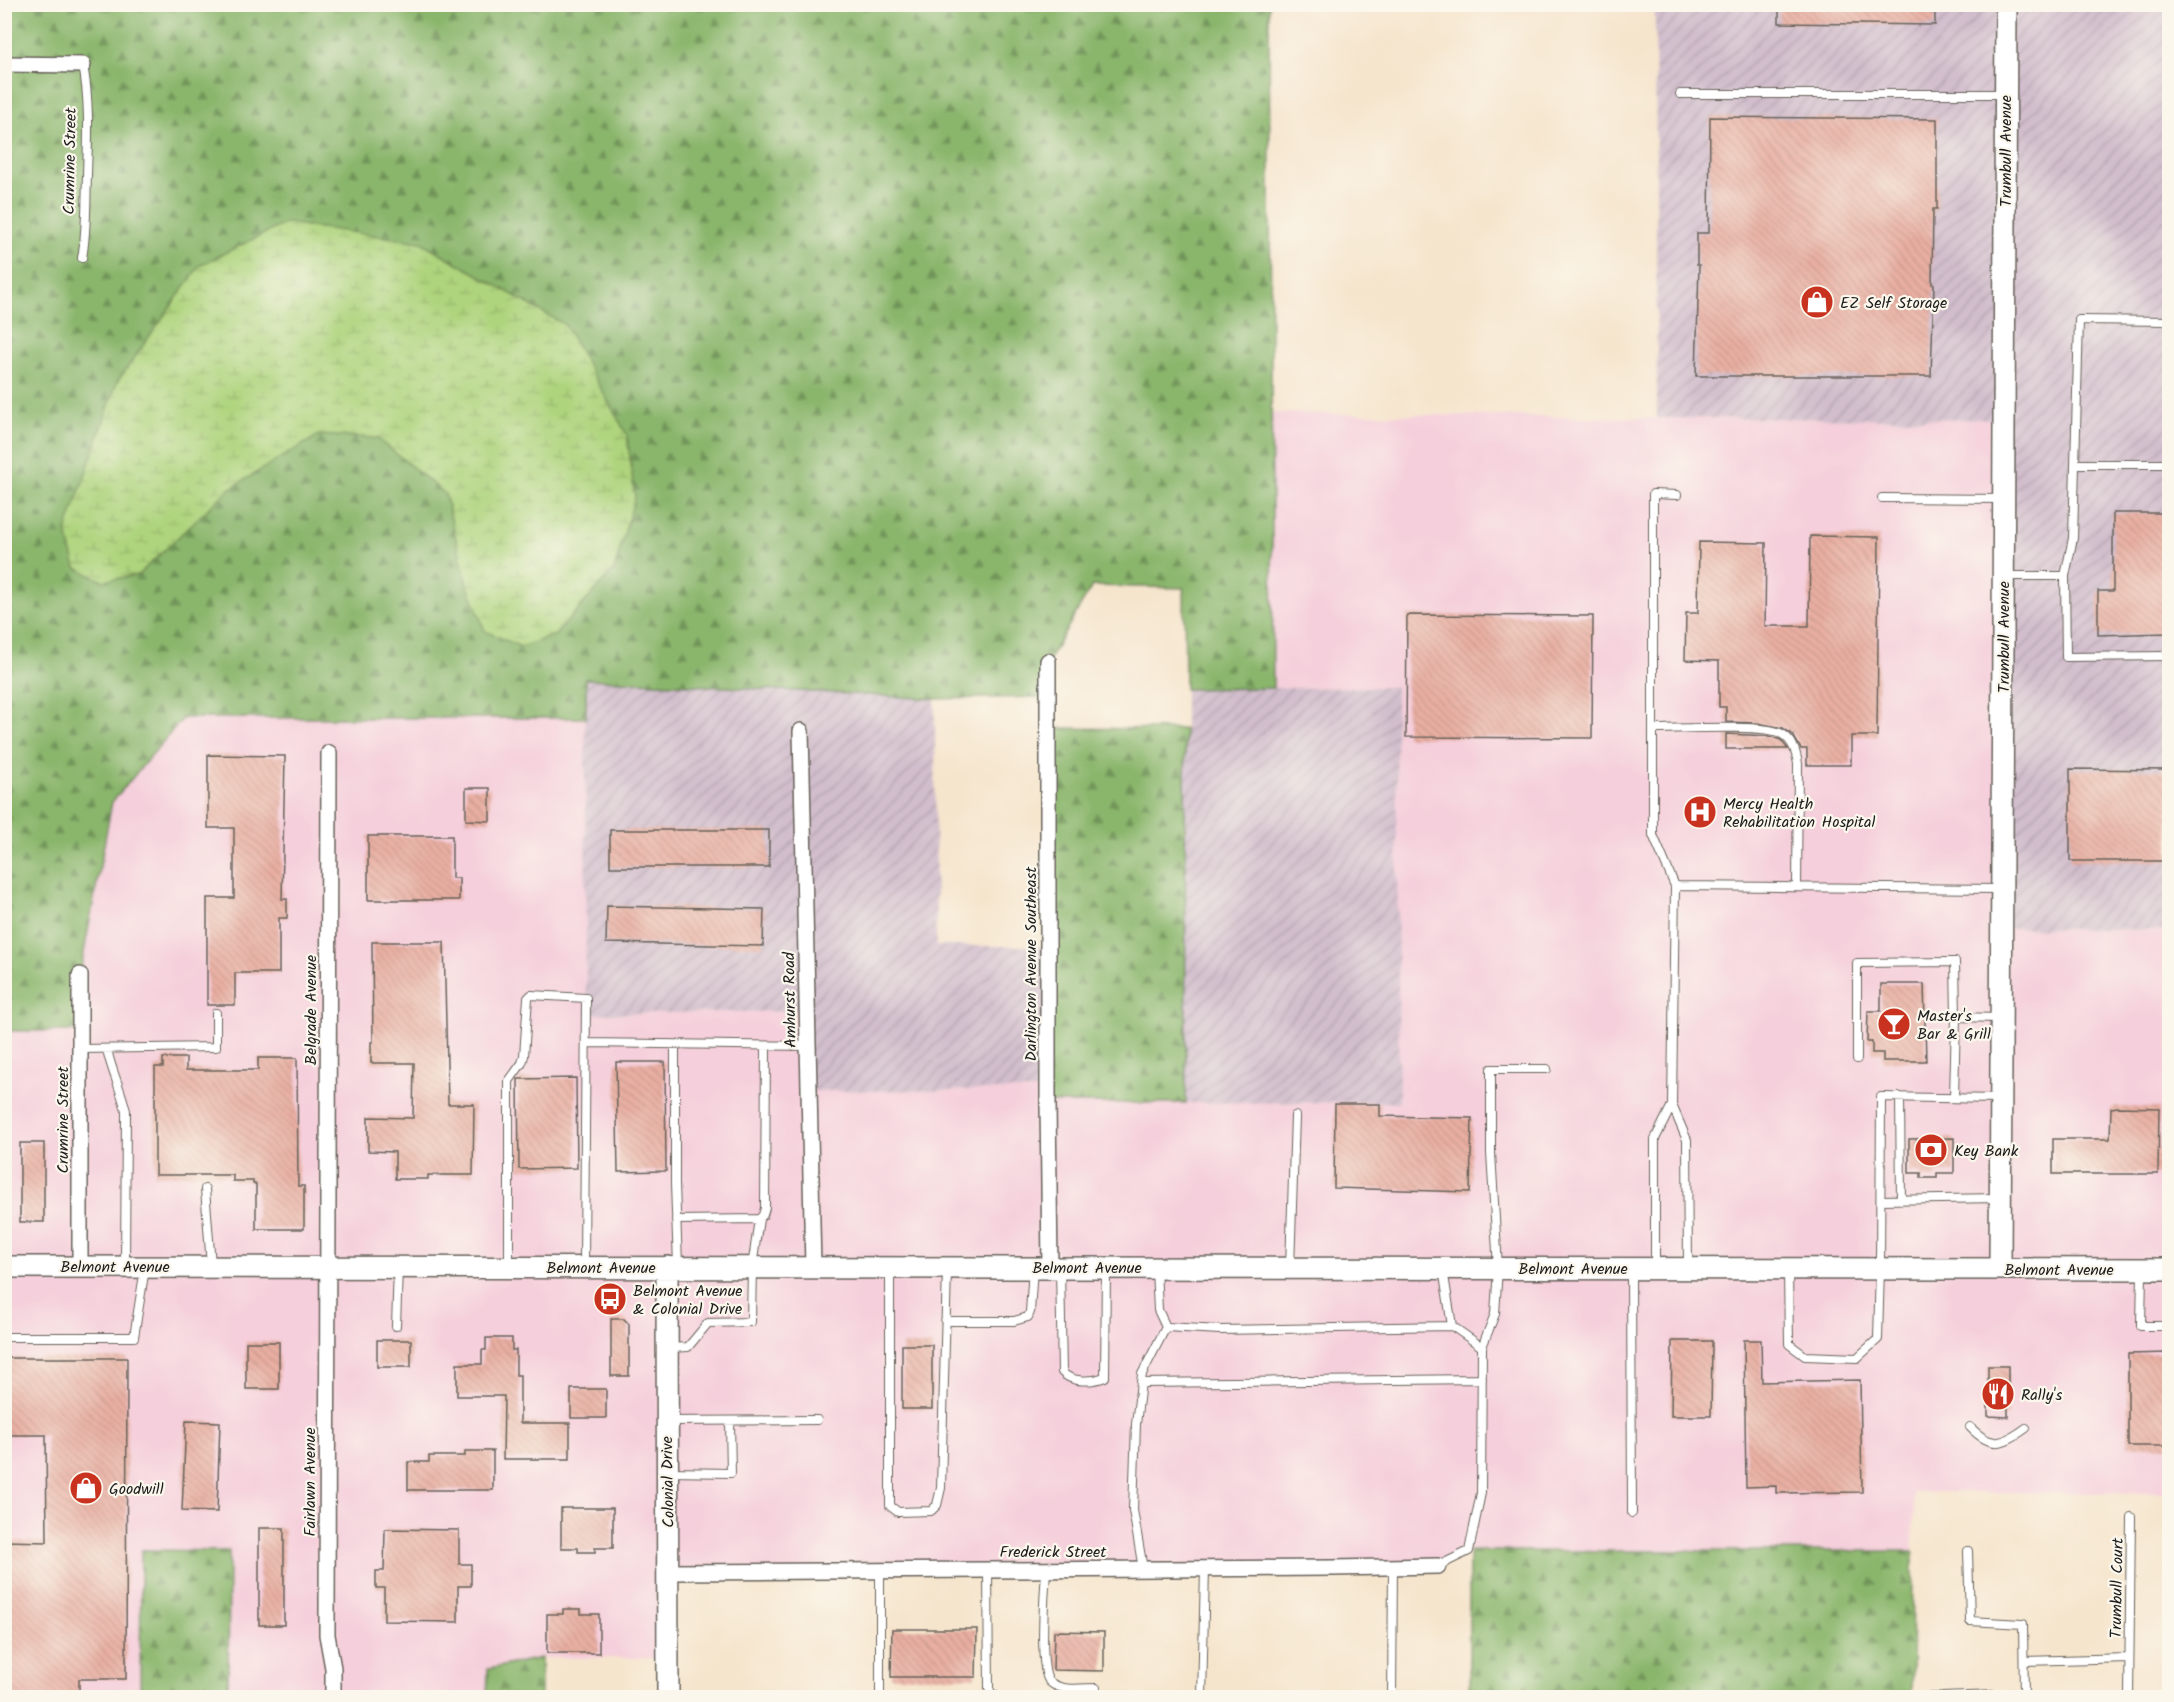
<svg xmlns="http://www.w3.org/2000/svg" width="2174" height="1702" font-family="Kalam,sans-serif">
  <defs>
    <pattern id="industrial-furrows" width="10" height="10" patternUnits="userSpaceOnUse" patternTransform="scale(1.5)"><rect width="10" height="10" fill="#d1bdcc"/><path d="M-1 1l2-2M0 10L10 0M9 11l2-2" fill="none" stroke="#b3a2af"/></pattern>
    <pattern id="forest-firs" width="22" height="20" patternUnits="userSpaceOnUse" patternTransform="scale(1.5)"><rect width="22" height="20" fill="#8ab66c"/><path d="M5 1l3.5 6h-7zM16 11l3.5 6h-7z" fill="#709358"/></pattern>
    <pattern id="wetland-marsh" width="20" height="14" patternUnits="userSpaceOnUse" patternTransform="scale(1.5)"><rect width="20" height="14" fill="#aed47d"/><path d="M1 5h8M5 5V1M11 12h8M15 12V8" fill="none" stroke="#95b56b"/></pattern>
    <pattern id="building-back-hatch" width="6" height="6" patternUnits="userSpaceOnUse" patternTransform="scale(1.5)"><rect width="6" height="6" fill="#e9afa2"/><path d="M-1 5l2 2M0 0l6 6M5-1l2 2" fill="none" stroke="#c7968b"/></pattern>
  </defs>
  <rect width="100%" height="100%" fill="#fbf7ec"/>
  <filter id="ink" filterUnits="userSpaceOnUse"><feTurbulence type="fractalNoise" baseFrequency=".0167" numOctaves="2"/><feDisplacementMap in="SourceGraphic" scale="12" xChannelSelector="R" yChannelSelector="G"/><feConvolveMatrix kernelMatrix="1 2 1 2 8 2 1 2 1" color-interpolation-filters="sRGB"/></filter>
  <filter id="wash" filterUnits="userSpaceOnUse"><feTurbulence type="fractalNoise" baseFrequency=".008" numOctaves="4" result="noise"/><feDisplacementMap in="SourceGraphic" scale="24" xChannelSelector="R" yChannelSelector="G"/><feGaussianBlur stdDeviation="1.35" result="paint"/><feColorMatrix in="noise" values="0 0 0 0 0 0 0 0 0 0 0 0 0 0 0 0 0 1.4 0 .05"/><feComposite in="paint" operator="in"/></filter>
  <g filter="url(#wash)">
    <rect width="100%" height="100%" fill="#f6e5cd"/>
    <path fill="#f5cfdb" d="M 1271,413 L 1657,418 L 2004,419 L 2002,928 L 2169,930 L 2169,1493 L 1914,1492 L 1913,1551 L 1469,1551 L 1438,1566 L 669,1572 L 668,1658 L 541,1658 L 488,1669 L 487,1698 L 228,1697 L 229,1551 L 141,1551 L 140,1697 L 5,1697 L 4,1031 L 80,1030 L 80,975 L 112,802 L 182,718 L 586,718 L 586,1014 L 808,1011 L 810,1091 L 1048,1090 L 1048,1103 L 1398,1102 L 1396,687 L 1273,688 Z"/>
    <path fill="url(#industrial-furrows)" d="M 1655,5 L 2169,5 L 2169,930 L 2002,928 L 2004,419 L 1657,418 Z
      M 585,679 L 935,699 L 936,946 L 1048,946 L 1048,1090 L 810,1091 L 807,1011 L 586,1014 Z
      M 1396,687 L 1399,1102 L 1186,1103 L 1185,689 Z"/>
    <path fill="url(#forest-firs)" stroke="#536944" stroke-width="1.5" d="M 4,5 L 1269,5 L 1273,688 L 1185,689 L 1184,588 L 1092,586 L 1048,661 L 1048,697 L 935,699 L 586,679 L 586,718 L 183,718 L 112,802 L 80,974 L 80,1031 L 5,1031 Z
      M 1048,728 L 1185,729 L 1186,1103 L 1048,1103 Z
      M 141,1550 L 229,1551 L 228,1697 L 140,1697 Z
      M 1469,1551 L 1913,1551 L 1912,1697 L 1469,1697 Z
      M 541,1658 L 541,1697 L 487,1697 L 488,1669 Z"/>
    <path fill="url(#wetland-marsh)" stroke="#65784c" stroke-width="1.5" d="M 286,223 L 421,242 L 565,325 L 627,435 L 635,497 L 614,570 L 555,635 L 521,647 L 485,631 L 467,584 L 445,494 L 377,438 L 319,435 L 229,489 L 138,575 L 103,581 L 76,568 L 66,531 L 117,382 L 200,265 Z"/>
    <g id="blocks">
      <path fill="url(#building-back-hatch)" d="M 1779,4 L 1935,4 L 1935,25 L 1779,23 Z
        M 1710,117 L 1937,119 L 1937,209 L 1933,209 L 1932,284 L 1934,284 L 1931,376 L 1696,376 L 1699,265 L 1697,265 L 1697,233 L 1709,233 Z
        M 2113,513 L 2169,513 L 2169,633 L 2098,635 L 2098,591 L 2113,591 Z
        M 1810,536 L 1879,537 L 1877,736 L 1851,736 L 1851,765 L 1807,765 L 1807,749 L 1801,749 L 1793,735 L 1783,728 L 1757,723 L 1726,722 L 1726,707 L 1719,707 L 1719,661 L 1685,660 L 1686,613 L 1698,613 L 1699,542 L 1766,543 L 1765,626 L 1809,626 Z
        M 1407,615 L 1593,616 L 1592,738 L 1406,737 Z
        M 1726,734 L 1769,736 L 1781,740 L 1788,749 L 1726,749 Z
        M 208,755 L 285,756 L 282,899 L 287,899 L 287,918 L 279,918 L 279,973 L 235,973 L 235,1005 L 207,1005 L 207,898 L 234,898 L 234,828 L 208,828 Z
        M 2070,769 L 2169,770 L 2169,861 L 2070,861 Z
        M 466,788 L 490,788 L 490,821 L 466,820 Z
        M 610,830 L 769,830 L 769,867 L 610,867 Z
        M 368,836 L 452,836 L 452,878 L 459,878 L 459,900 L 368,900 Z
        M 607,906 L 764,909 L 763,946 L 606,943 Z
        M 372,942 L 444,942 L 448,1104 L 474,1104 L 473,1175 L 428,1175 L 428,1179 L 395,1179 L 395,1152 L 368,1151 L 368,1117 L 413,1118 L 414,1063 L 371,1063 L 371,1042 L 373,1042 Z
        M 1881,984 L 1924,984 L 1926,1061 L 1883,1061 L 1883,1053 L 1872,1053 L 1872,1042 L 1867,1042 L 1868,1011 L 1881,1011 Z
        M 163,1058 L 186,1058 L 186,1070 L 258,1070 L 258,1058 L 297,1058 L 298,1186 L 304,1186 L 304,1229 L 256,1229 L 256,1184 L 253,1184 L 253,1181 L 233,1181 L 233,1175 L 155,1175 L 155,1067 L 163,1067 Z
        M 616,1062 L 665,1062 L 666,1171 L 618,1172 Z
        M 576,1078 L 577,1168 L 519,1169 L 518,1079 Z
        M 1335,1104 L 1380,1104 L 1380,1116 L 1472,1118 L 1470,1192 L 1334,1188 Z
        M 2118,1107 L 2159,1108 L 2158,1174 L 2053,1174 L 2053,1139 L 2110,1139 L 2111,1108 Z
        M 1954,1138 L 1954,1173 L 1937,1173 L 1937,1178 L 1921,1178 L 1921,1173 L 1909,1173 L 1909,1139 Z
        M 20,1143 L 44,1143 L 44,1222 L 20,1222 Z
        M 611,1319 L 624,1319 L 629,1324 L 629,1376 L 611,1376 Z
        M 486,1338 L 512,1338 L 512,1350 L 516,1350 L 516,1375 L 520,1375 L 520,1423 L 570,1423 L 570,1459 L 503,1459 L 504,1396 L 457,1396 L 457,1364 L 482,1364 L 482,1350 L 486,1350 Z
        M 377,1340 L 411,1340 L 411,1367 L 377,1367 Z
        M 1744,1340 L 1761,1340 L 1762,1382 L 1860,1380 L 1862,1492 L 1776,1493 L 1776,1486 L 1746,1487 Z
        M 1672,1341 L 1712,1341 L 1711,1416 L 1671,1416 Z
        M 246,1342 L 279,1342 L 279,1389 L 246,1389 Z
        M 902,1345 L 932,1345 L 932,1409 L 902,1409 Z
        M 2169,1353 L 2169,1446 L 2128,1446 L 2128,1354 Z
        M 4,1358 L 127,1358 L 126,1679 L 79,1679 L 79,1698 L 4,1698 L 4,1541 L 47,1542 L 46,1435 L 4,1435 Z
        M 1988,1366 L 2008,1366 L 2008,1417 L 1988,1416 Z
        M 571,1389 L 606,1389 L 606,1418 L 571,1418 Z
        M 186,1421 L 220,1422 L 217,1512 L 182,1511 Z
        M 465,1451 L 493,1451 L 493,1490 L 408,1490 L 408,1462 L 429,1462 L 429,1456 L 465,1456 Z
        M 561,1508 L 613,1508 L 613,1548 L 595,1548 L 595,1552 L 578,1552 L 578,1548 L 561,1548 Z
        M 259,1528 L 284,1528 L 284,1625 L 259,1625 Z
        M 385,1529 L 459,1530 L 459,1564 L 471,1564 L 471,1586 L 458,1586 L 458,1622 L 384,1621 L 384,1588 L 376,1588 L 376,1571 L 384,1571 Z
        M 563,1609 L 581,1609 L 581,1614 L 599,1614 L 599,1653 L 547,1653 L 547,1614 L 563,1614 Z
        M 892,1629 L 977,1629 L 976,1677 L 891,1677 Z
        M 1054,1631 L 1104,1632 L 1104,1671 L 1053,1670 Z"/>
    </g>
  </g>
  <g filter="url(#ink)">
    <use href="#blocks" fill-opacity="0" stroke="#68625a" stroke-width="1.5"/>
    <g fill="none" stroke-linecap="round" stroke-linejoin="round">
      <defs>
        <path id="lane" d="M 1680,94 L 2005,94
          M 82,258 C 87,231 86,203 87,175 C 88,138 90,102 83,65
          M 2075,464 L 2170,464
          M 1677,495 L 1653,494 L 1653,835 L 1675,886 L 1672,1105 L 1687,1140 L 1688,1267
          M 1882,498 L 2004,499
          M 2005,576 L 2065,576 L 2066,657 L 2170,656
          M 2065,576 L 2073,538 L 2079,320 L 2170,321
          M 1653,729 C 1678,729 1763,724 1780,733 C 1793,739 1796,752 1798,764 L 1797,887
          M 1675,886 L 2000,889
          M 586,1043 L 809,1046
          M 675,1045 L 675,1184 L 678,1265
          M 80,1049 L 216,1047 L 216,1013
          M 107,1049 C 111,1070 121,1089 126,1111 L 125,1266
          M 1857,1059 L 1857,963 L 1955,962 L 1956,1017
          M 1900,1097 L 1901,1200
          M 1954,1098 L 1956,1017 L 2000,1018
          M 205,1189 L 211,1265
          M 1881,1200 L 2000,1198
          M 759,1219 L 763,1215 L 765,1208 L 766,1046
          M 509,1266 L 509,1081 L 522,1063 L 524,1056 L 528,998 L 531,995 L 586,998 L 584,1265
          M 1290,1267 L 1295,1116
          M 890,1268 L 890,1506 L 898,1512 L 931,1511 L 937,1505 L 941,1488 L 947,1270
          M 1060,1268 L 1062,1372 C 1071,1383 1092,1382 1105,1377 L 1106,1269
          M 1655,1268 L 1655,1139 L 1672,1105
          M 1156,1269 L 1158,1310 L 1166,1327 L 1220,1330 L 1452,1326
          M 1443,1269 L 1452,1326 L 1482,1347
          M 1631,1269 L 1632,1513
          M 1788,1270 L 1789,1344 L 1805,1356 L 1857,1358 L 1878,1339 L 1880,1268 L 1881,1097 L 1999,1099
          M 2142,1271 L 2141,1326 L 2170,1326
          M 945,1321 L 1014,1321 L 1028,1317 L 1030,1312 L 1033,1268
          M 396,1326 L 398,1268
          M 4,1337 L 134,1337 L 145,1268
          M 668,1348 L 688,1347 L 708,1323 L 751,1322 L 752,1267 L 759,1219 L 676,1220
          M 1141,1383 L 1482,1379
          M 668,1421 L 817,1420
          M 1970,1427 C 1991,1449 2003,1445 2026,1428
          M 669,1472 L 731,1473 L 730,1422
          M 1968,1551 L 1970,1621 L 2023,1624 L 2024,1698
          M 1438,1566 L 1469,1551 L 1481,1493 L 1482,1347 L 1495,1314 L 1498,1268 L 1491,1153 L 1491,1069 L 1547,1069
          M 1143,1569 L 1133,1510 L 1136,1424 L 1142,1374 L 1166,1327
          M 988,1570 L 989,1688 L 991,1693 L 1000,1698
          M 1046,1570 C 1045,1589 1038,1671 1050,1682 C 1061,1692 1083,1688 1096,1688
          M 880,1571 L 880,1698
          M 2024,1661 L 2128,1658
          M 1202,1698 L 1205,1569
          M 1392,1698 L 1393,1567
          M 1915,1698 L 2024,1694
          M 2129,1698 L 2131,1517"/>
        <path id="street" d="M 4,64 L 83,65
          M 1048,661 L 1048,1103 L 1050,1267
          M 801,731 L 813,1267
          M 329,753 L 327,1635 L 333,1668 L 333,1698
          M 80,975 L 80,1266
          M 668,1572 L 1332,1568 L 1438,1566"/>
        <path id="secondary" d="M 4,1267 L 2170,1269
          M 667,1267 L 668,1698
          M 2000,1269 L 2006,4"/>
      </defs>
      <use href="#lane" stroke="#68625a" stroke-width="10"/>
      <use href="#street" stroke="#68625a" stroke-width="18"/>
      <use href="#secondary" stroke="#68625a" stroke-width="24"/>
      <use href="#lane" stroke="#fff" stroke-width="8"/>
      <use href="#street" stroke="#fff" stroke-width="15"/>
      <use href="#secondary" stroke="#fff" stroke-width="21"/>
    </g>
  </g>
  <defs>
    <symbol id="shop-disc" viewBox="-11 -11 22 22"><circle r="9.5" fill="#c8321e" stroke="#fbf7ec"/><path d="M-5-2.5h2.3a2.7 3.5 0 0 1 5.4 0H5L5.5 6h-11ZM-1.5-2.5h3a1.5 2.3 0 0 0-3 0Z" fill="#fff"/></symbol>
    <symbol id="hospital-disc" viewBox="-11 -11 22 22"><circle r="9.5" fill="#c8321e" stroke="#fbf7ec"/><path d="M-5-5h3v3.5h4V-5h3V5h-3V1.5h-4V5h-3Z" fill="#fff"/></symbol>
    <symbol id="bar-disc" viewBox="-11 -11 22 22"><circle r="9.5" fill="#c8321e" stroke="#fbf7ec"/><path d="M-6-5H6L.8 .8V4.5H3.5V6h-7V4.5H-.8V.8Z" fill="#fff"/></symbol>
    <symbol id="bank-disc" viewBox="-11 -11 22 22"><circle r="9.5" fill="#c8321e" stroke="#fbf7ec"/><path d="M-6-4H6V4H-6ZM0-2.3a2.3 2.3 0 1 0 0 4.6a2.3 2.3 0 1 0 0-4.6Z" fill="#fff"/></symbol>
    <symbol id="bus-disc" viewBox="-11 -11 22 22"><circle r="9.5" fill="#c8321e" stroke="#fbf7ec"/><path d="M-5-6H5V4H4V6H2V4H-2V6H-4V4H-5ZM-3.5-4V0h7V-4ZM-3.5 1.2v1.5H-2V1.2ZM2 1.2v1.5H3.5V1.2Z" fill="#fff"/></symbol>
    <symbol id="restaurant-disc" viewBox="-11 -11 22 22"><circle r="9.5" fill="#c8321e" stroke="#fbf7ec"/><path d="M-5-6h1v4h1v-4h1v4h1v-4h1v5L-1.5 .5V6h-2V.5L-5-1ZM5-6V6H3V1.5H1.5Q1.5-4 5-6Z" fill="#fff"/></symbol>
  </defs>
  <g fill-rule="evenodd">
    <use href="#shop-disc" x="1798" y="283" width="38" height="38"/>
    <use href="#hospital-disc" x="1681" y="793" width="38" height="38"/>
    <use href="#bar-disc" x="1875" y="1005" width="38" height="38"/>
    <use href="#bank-disc" x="1912" y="1131" width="38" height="38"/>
    <use href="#bus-disc" x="591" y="1280" width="38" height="38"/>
    <use href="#restaurant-disc" x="1979" y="1375" width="38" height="38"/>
    <use href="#shop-disc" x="67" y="1469" width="38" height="38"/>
  </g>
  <g text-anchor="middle" stroke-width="4.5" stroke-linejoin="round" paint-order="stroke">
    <g font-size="16" fill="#1c1c1c" stroke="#fbf7ec">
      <text transform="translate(2005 151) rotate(-90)" y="6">Trumbull Avenue</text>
      <text transform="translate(69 161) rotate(-89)" y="6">Crumrine Street</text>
      <text transform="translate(2003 637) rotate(-90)" y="6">Trumbull Avenue</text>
      <text transform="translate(1030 964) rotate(-90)" y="6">Darlington Avenue Southeast</text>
      <text transform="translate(789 1000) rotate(-91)" y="6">Amhurst Road</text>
      <text transform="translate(310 1010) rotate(-90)" y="6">Belgrade Avenue</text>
      <text transform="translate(62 1120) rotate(-90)" y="6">Crumrine Street</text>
      <text x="115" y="1272">Belmont Avenue</text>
      <text x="601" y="1273">Belmont Avenue</text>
      <text x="1087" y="1273">Belmont Avenue</text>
      <text x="1573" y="1274">Belmont Avenue</text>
      <text x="2059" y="1275">Belmont Avenue</text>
      <text transform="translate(309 1482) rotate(-90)" y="6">Fairlawn Avenue</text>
      <text transform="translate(667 1482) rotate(-91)" y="6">Colonial Drive</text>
      <text x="1053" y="1557">Frederick Street</text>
      <text transform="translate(2116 1588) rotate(-89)" y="6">Trumbull Court</text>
    </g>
    <g font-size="16" fill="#1c1c1c" stroke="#fbf7ec" text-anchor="start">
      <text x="1840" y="308">EZ Self Storage</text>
      <text x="1723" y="809">Mercy Health<tspan x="1723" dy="18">Rehabilitation Hospital</tspan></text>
      <text x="1917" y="1021">Master's<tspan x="1917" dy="18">Bar &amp; Grill</tspan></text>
      <text x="1954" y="1156">Key Bank</text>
      <text x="633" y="1296">Belmont Avenue<tspan x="633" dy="18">&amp; Colonial Drive</tspan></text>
      <text x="2021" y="1400">Rally's</text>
      <text x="109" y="1494">Goodwill</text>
    </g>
  </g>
  <rect width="2174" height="1702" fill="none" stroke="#fbf7ec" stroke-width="24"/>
</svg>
